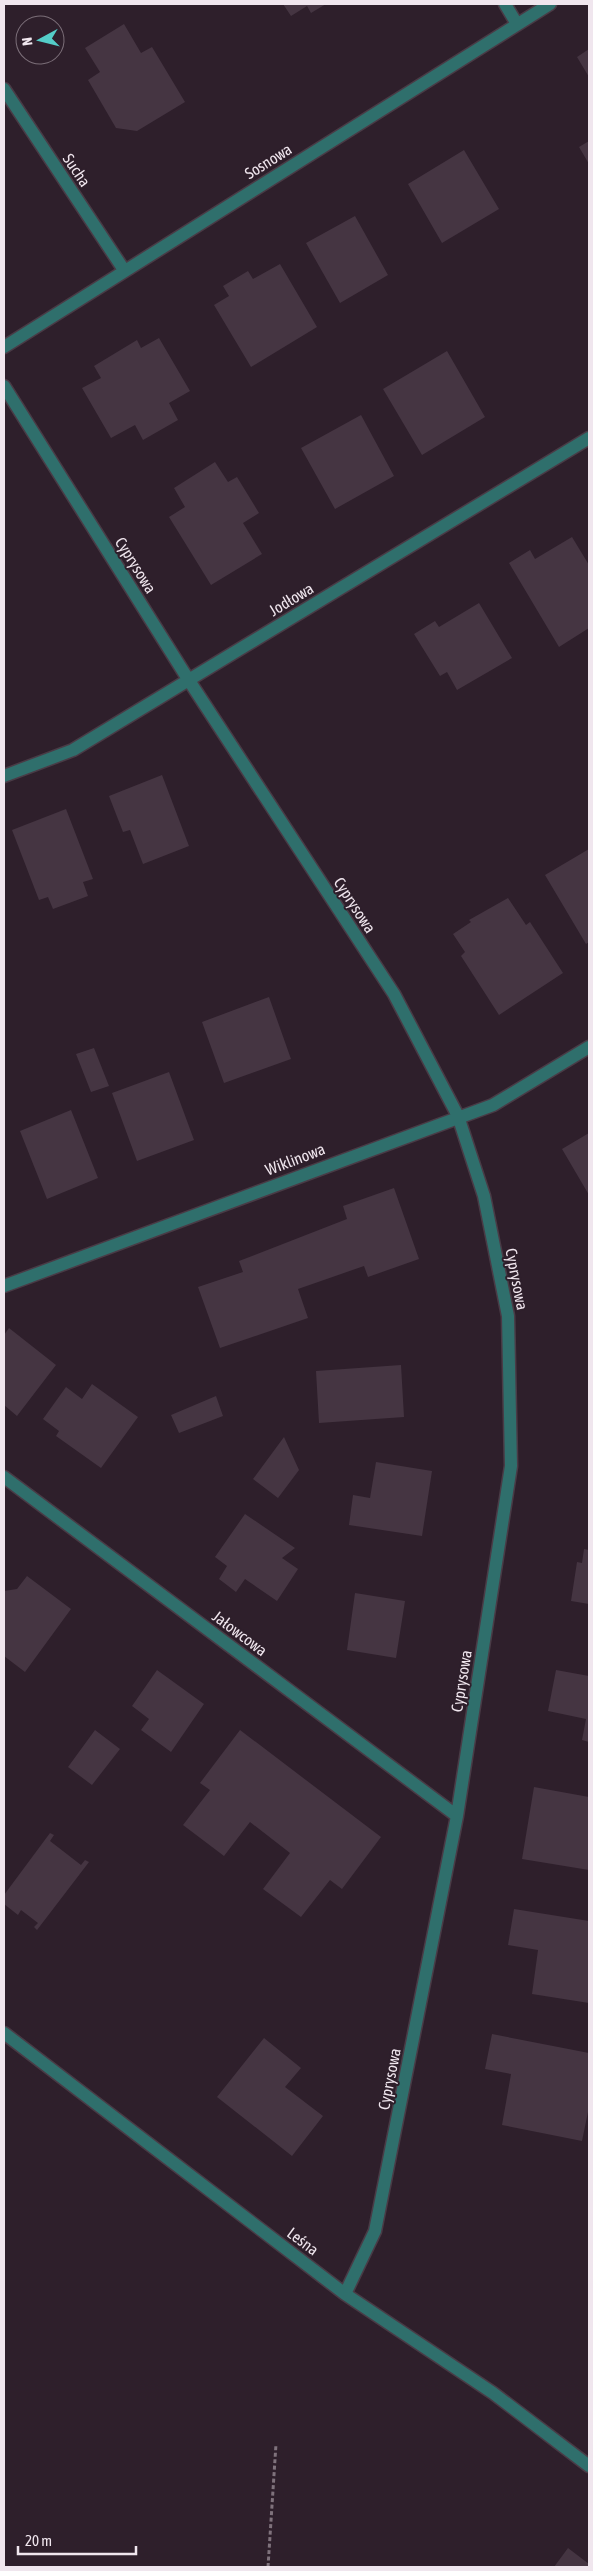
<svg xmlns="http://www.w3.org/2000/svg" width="593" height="2571" font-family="'Asap Condensed',sans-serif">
  <rect width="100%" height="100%" fill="#2e1f2b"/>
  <path fill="#453542" d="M 283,4 L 326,4 L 311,13 L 307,6 L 291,16 Z
    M 124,24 L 141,53 L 152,47 L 185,102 L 137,131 L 116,128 L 88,80 L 100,72 L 85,48 Z
    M 589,49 L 589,77 L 577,57 Z
    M 589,141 L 589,164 L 579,147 Z
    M 464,150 L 499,209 L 442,243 L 408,184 Z
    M 355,216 L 388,275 L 340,303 L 306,243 Z
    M 280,264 L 317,327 L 251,367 L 214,305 L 229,296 L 223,286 L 248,271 L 253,279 Z
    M 159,338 L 190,391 L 169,403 L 178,420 L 143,440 L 135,425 L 111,438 L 82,388 L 101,378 L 94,366 L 137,340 L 141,348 Z
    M 447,351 L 485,417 L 422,455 L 383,389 Z
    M 361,415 L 394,476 L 335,509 L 301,448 Z
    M 215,462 L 228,482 L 237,477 L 259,513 L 243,523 L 262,554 L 211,585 L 169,517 L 185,507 L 174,488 Z
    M 572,537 L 589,565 L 589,628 L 559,647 L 509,563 L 530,550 L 535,559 Z
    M 479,603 L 512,658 L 457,690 L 447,672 L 440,676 L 414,634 L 435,621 L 439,627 Z
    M 162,775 L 189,846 L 143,864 L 130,830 L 123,832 L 109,796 Z
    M 66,809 L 93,879 L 83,882 L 88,896 L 53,909 L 48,897 L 39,900 L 12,830 Z
    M 589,849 L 589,942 L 586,944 L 545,875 Z
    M 508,898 L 526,925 L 530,922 L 563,973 L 499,1015 L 461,956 L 465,952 L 453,934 L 471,922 L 469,920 Z
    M 269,997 L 291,1059 L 224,1083 L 202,1022 Z
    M 94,1048 L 109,1086 L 91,1092 L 76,1054 Z
    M 169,1072 L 194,1140 L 137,1161 L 112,1093 Z
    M 71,1110 L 98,1178 L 47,1199 L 20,1131 Z
    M 589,1133 L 589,1195 L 562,1149 Z
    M 394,1188 L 419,1259 L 368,1277 L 364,1266 L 298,1289 L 308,1318 L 220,1348 L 198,1287 L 243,1272 L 239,1261 L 347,1219 L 343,1206 Z
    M 9,1328 L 56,1365 L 17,1416 L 4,1405 L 4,1335 Z
    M 401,1365 L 404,1417 L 319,1423 L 316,1371 Z
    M 92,1384 L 138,1417 L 101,1468 L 56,1436 L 59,1431 L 43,1419 L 66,1387 L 82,1399 Z
    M 216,1396 L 223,1416 L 179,1433 L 171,1415 Z
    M 284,1437 L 299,1470 L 278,1498 L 253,1479 Z
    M 376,1462 L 432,1471 L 422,1536 L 349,1525 L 353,1495 L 370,1498 Z
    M 245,1514 L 295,1548 L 282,1558 L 298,1569 L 277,1601 L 245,1579 L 236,1592 L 219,1579 L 227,1566 L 215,1557 Z
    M 584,1549 L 589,1550 L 589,1604 L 571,1601 L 577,1562 L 582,1563 Z
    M 27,1576 L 71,1609 L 25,1672 L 4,1656 L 4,1591 L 17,1589 Z
    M 355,1593 L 405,1601 L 396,1658 L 347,1650 Z
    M 157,1670 L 204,1704 L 171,1752 L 141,1730 L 149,1719 L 132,1706 Z
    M 556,1670 L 589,1676 L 589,1742 L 582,1740 L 586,1719 L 548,1711 Z
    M 95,1730 L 120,1749 L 92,1785 L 68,1767 Z
    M 240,1730 L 381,1837 L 342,1889 L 330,1880 L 301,1917 L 263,1889 L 290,1853 L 250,1822 L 224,1856 L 183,1825 L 210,1790 L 200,1783 Z
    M 534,1787 L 589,1797 L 589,1870 L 522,1859 Z
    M 50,1833 L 54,1835 L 50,1841 L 81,1865 L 85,1860 L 89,1862 L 37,1930 L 34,1927 L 38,1923 L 21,1910 L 18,1915 L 4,1904 L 4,1895 Z
    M 514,1909 L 589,1921 L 589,2003 L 532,1994 L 538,1950 L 508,1945 Z
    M 492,2034 L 589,2053 L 589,2107 L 582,2141 L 502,2125 L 511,2074 L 485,2069 Z
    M 264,2038 L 301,2068 L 285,2087 L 323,2116 L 292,2156 L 217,2097 Z
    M 568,2548 L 589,2564 L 589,2567 L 554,2567 Z"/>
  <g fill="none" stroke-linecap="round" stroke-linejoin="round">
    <defs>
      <path id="minor" d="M 505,4 L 517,24
        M 4,89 L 124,270
        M 4,347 L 550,4
        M 4,386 L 188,679 L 394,994 L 458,1116 L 484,1196 L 508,1316 L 511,1466 L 457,1816 L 375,2231 L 345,2294
        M 4,776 L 73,750 L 589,438
        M 4,1286 L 493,1105 L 589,1047
        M 4,1477 L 457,1816
        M 4,2033 L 345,2294 L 493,2393 L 589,2466"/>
    </defs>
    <use href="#minor" stroke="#493b46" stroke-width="15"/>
    <path stroke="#7f727c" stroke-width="3" stroke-dasharray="4 2.5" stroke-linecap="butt" d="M 268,2567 L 276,2444"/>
    <use href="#minor" stroke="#2f6f6c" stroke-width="12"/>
  </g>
  <g text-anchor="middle" stroke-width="4" stroke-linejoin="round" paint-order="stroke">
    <g font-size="16" fill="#f0e6ee" stroke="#2e1f2b">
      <text transform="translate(268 161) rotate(-32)" y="6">Sosnowa</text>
      <text transform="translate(77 170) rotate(56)" y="6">Sucha</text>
      <text transform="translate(136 565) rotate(58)" y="6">Cyprysowa</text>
      <text transform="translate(291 599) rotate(-31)" y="6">Jodłowa</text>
      <text transform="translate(355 905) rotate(57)" y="6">Cyprysowa</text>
      <text transform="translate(295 1159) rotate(-21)" y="6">Wiklinowa</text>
      <text transform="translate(517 1279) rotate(79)" y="6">Cyprysowa</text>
      <text transform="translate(240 1633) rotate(37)" y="6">Jałowcowa</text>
      <text transform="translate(461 1681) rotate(-81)" y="6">Cyprysowa</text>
      <text transform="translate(389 2079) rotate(-79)" y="6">Cyprysowa</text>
      <text transform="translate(303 2241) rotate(37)" y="6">Leśna</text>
    </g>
  </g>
  <rect width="593" height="2571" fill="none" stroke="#f0e6ee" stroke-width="10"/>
  <g transform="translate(40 40) rotate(263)"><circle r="24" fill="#2e1f2b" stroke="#7c6f79"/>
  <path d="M0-4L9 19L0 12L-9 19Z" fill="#54cdc8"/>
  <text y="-8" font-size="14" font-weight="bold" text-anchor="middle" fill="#f0e6ee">N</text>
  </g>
  <path d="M18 2546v8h118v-8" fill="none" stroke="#f0e6ee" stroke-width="2.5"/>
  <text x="25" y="2546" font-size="15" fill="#f0e6ee" stroke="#2e1f2b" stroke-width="4" paint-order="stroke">20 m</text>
</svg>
